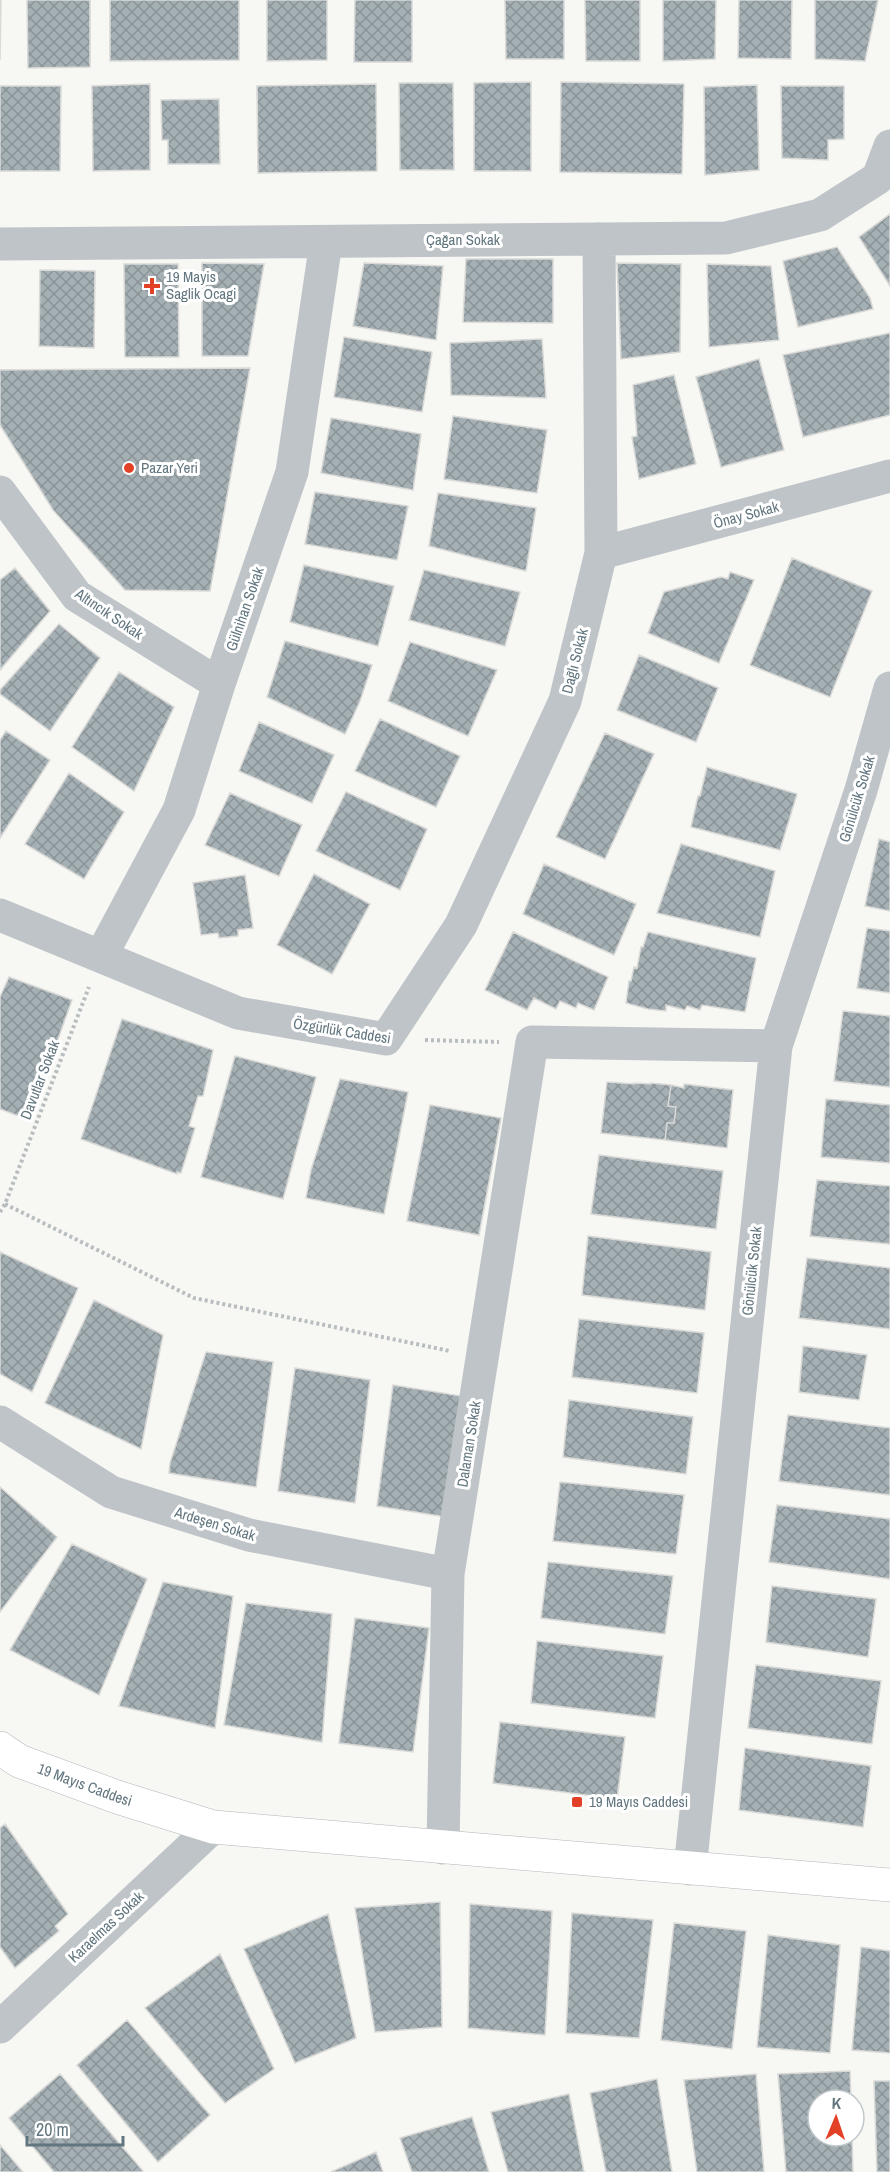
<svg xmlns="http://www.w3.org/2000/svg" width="890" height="2172" font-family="'Archivo Narrow',sans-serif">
  <defs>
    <pattern id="building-cross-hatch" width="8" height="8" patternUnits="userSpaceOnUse" patternTransform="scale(1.5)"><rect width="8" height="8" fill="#a5b0b4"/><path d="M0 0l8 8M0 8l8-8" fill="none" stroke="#8a9498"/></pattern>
  </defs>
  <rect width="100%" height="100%" fill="#f7f7f4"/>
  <path fill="url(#building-cross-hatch)" stroke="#d9d9d7" stroke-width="1.5" d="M 0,0 L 1,0 L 0,60 Z
    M 27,0 L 90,0 L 90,67 L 28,68 Z
    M 110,0 L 239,0 L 239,60 L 110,61 Z
    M 267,0 L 327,0 L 327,60 L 267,61 Z
    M 355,0 L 412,0 L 412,62 L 354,62 Z
    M 505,0 L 564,0 L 564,59 L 506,59 Z
    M 585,0 L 640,0 L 640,61 L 586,61 Z
    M 663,0 L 716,0 L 715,59 L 663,61 Z
    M 739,0 L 792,0 L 791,59 L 738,58 Z
    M 815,0 L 878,0 L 865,61 L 815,59 Z
    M 531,82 L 531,171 L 474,171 L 474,83 Z
    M 561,82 L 684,84 L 682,174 L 560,172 Z
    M 399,83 L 453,83 L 454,170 L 400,170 Z
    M 150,84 L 150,170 L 93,171 L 92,86 Z
    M 376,84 L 377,171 L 258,173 L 257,86 Z
    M 757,85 L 759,170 L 705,175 L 704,87 Z
    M 0,86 L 61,86 L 60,171 L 0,171 Z
    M 781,86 L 844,86 L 844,139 L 828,140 L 828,160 L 782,158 Z
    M 219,99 L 220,164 L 168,164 L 168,140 L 162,140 L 161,100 Z
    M 890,214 L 890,286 L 859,237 Z
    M 837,247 L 870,298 L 873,309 L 798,327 L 783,261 Z
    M 466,259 L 553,259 L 553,323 L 463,322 Z
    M 202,263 L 264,264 L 248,356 L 202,356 Z
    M 364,263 L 443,266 L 436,340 L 353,326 Z
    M 617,263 L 681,264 L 680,352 L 621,359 Z
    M 124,264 L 178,264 L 179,357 L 125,357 Z
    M 707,264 L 771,266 L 779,340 L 709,347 Z
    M 40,270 L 95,271 L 94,348 L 39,346 Z
    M 890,333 L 890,415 L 803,437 L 783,355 Z
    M 344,337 L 432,352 L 422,412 L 334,397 Z
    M 542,339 L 546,398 L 451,395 L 450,343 Z
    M 759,359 L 784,450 L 721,467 L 696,377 Z
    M 250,368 L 210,591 L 125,590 L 53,510 L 0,425 L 0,370 Z
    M 674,375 L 696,464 L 639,479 L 632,437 L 637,436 L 633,385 Z
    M 453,416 L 547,430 L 537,493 L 444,479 Z
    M 331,418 L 421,434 L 413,490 L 321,473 Z
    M 315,492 L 408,506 L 397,560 L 305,544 Z
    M 438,493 L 536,508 L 526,571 L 429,546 Z
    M 792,558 L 872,591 L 830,697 L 750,665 Z
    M 304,565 L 394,586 L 378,646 L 290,622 Z
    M 15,568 L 50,611 L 0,670 L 0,580 Z
    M 424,570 L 520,592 L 505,646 L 409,620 Z
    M 730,572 L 754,580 L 719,663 L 648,633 L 664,592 L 721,577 L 728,579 Z
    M 59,624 L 100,658 L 50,731 L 0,694 L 0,690 Z
    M 285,641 L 372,665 L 360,701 L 345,734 L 267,697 Z
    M 410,642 L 497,670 L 468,736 L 388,701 Z
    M 639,655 L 718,688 L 696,742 L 617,710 Z
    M 119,672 L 174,707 L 134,791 L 72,747 Z
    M 380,719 L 460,756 L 436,807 L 355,771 Z
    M 259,722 L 334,755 L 312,803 L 239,771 Z
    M 6,731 L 50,760 L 0,838 L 0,740 Z
    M 605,733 L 654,754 L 605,859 L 556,837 Z
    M 707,767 L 797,794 L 780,850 L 691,827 L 698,796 L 700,796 Z
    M 69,773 L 124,812 L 84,879 L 25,844 Z
    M 346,792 L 427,829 L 400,890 L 316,851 Z
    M 230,793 L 302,825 L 279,876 L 205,845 Z
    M 879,839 L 890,842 L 890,911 L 865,906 Z
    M 681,844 L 775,871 L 760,937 L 657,913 Z
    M 544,864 L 636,904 L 614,955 L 523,914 Z
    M 314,874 L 370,904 L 332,974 L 277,945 Z
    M 245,875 L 253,928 L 238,930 L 238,936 L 219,938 L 218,933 L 201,935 L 193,883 Z
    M 867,928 L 890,931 L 890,993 L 857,988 Z
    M 513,932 L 608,977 L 594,1010 L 578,1003 L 576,1008 L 560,1001 L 556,1009 L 534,998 L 527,1010 L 485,990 Z
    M 648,932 L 756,958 L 745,1012 L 702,1005 L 700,1010 L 687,1006 L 685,1010 L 666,1005 L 666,1011 L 648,1009 L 626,1003 L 629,981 L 631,981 L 634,967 L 637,968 L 641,947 L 643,947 Z
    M 9,977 L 72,1000 L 29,1120 L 0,1109 L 0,997 Z
    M 843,1011 L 890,1016 L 890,1087 L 834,1081 Z
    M 122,1019 L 213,1050 L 203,1096 L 198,1096 L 189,1126 L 195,1128 L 181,1173 L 177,1172 L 177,1174 L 81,1139 Z
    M 235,1056 L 316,1077 L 283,1199 L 201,1177 Z
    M 340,1079 L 408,1092 L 384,1214 L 306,1198 L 311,1170 Z
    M 607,1082 L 634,1084 L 634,1083 L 651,1084 L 651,1083 L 671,1085 L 668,1106 L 676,1107 L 674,1123 L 667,1123 L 665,1140 L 601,1133 Z
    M 684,1084 L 733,1090 L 727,1148 L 665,1140 L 667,1123 L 674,1123 L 676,1107 L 668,1106 L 671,1085 L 684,1088 Z
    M 826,1099 L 890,1105 L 890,1163 L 821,1157 Z
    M 430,1105 L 501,1118 L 479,1235 L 407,1221 Z
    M 599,1155 L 723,1171 L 716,1229 L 591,1214 Z
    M 817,1180 L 890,1186 L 890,1244 L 810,1236 Z
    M 588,1236 L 711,1252 L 705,1310 L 582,1295 Z
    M 0,1252 L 78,1288 L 32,1392 L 0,1374 Z
    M 807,1258 L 890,1268 L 890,1329 L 799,1318 Z
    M 94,1300 L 163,1335 L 141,1449 L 45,1403 Z
    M 579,1319 L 704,1333 L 697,1393 L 572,1377 Z
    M 803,1346 L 867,1355 L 859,1400 L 799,1392 Z
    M 206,1352 L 273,1362 L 256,1487 L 169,1473 L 170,1463 Z
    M 295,1368 L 370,1380 L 355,1503 L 278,1491 Z
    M 393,1385 L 461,1396 L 446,1517 L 377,1506 Z
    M 569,1400 L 693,1417 L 686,1474 L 563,1457 Z
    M 788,1415 L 890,1428 L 890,1495 L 779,1481 Z
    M 560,1482 L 684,1495 L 676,1554 L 553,1541 Z
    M 0,1487 L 57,1537 L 0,1612 Z
    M 777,1505 L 890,1519 L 890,1579 L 769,1562 Z
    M 72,1544 L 147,1579 L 99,1695 L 10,1650 Z
    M 548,1562 L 673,1576 L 665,1634 L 541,1618 Z
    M 163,1582 L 233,1596 L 215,1728 L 119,1706 Z
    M 772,1586 L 876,1599 L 868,1657 L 766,1642 Z
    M 246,1603 L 332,1614 L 322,1742 L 224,1725 Z
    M 355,1618 L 429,1628 L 413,1752 L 339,1743 Z
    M 537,1641 L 663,1656 L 655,1718 L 531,1703 Z
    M 756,1665 L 881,1681 L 872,1744 L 748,1728 Z
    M 500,1722 L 625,1737 L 617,1799 L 493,1783 Z
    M 745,1748 L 871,1766 L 863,1827 L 739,1810 Z
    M 5,1824 L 68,1914 L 55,1926 L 59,1931 L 15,1968 L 0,1947 L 0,1828 Z
    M 440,1902 L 442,2027 L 375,2032 L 355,1908 Z
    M 470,1904 L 552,1911 L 545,2035 L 468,2028 Z
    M 572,1913 L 653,1920 L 639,2038 L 566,2033 Z
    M 328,1914 L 356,2038 L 295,2063 L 244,1949 Z
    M 674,1923 L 746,1931 L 732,2049 L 661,2040 Z
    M 768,1935 L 840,1945 L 830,2053 L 757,2047 Z
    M 861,1947 L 890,1951 L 890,2053 L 852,2050 Z
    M 220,1954 L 274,2069 L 225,2103 L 145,2008 Z
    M 127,2020 L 210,2115 L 158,2162 L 77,2065 Z
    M 850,2071 L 851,2100 L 818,2100 L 818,2136 L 852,2136 L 853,2172 L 786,2172 L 778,2074 Z
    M 60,2074 L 143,2171 L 141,2172 L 54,2172 L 9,2118 Z
    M 756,2074 L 764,2172 L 697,2172 L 684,2080 Z
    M 657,2079 L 672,2172 L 606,2172 L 590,2093 Z
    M 874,2081 L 890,2081 L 890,2172 L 877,2172 Z
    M 569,2094 L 584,2172 L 508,2172 L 491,2112 Z
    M 472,2117 L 489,2172 L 412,2172 L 400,2138 Z
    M 0,2145 L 23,2172 L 0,2172 Z
    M 376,2152 L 383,2172 L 331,2172 Z"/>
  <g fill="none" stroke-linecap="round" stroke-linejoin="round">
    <defs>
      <g id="secondary">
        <path id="s1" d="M 0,1748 L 19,1761 L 117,1797 L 213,1827 L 890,1885"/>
      </g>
    </defs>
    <use href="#secondary" stroke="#b0b8bb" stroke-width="34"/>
    <path stroke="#b8bdbf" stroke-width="4" stroke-dasharray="3 3" stroke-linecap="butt" d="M 425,1040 L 499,1042
      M 5,1204 L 194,1298 L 450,1351
      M 0,1212 L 5,1204 L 89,987"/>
    <path stroke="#bec4c7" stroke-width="33" d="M 0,244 L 726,238 L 820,215 L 878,178 L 890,146
      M 0,492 L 77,596 L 219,684
      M 601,553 L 890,476
      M 0,915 L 238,1013 L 386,1039 L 461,925 L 565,701 L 601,553 L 599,239
      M 101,956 L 179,810 L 219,684 L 292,472 L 326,242
      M 0,1422 L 111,1492 L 249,1535 L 448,1574
      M 443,1848 L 448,1574 L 532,1042 L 776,1046
      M 690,1869 L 776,1046 L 861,790 L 890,688
      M 0,2027 L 213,1827"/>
    <use href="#secondary" stroke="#fff" stroke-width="33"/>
  </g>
  <g fill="#e34028" stroke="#fff" stroke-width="2">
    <path d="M149 277h6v6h6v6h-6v6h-6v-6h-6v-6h6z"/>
    <circle cx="129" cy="468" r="6"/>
    <rect x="571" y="1796" width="12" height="12" rx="3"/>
  </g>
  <g text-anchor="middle" stroke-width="6" stroke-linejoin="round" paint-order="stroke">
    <g font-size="15" fill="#62767f" stroke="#fff">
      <text x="463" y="245">Çağan Sokak</text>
      <text transform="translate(746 515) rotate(-15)" y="5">Önay Sokak</text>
      <text transform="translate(245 609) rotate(-71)" y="5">Gülnihan Sokak</text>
      <text transform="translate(109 614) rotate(34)" y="5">Altıncık Sokak</text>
      <text transform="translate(575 661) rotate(-76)" y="5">Dağlı Sokak</text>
      <text transform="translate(857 799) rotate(-73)" y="5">Gönülcük Sokak</text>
      <text transform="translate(342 1031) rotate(9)" y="5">Özgürlük Caddesi</text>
      <text transform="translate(40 1080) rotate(-69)" y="5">Davutlar Sokak</text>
      <text transform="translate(752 1271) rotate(-84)" y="5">Gönülcük Sokak</text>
      <text transform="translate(469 1444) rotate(-81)" y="5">Dalaman Sokak</text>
      <text transform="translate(215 1524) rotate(17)" y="5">Ardeşen Sokak</text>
      <text dy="5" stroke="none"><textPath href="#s1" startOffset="93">19 Mayıs Caddesi</textPath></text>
      <text transform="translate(106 1927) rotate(-43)" y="5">Karaelmas Sokak</text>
    </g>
    <g font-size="15" fill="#62767f" stroke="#fff" text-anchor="start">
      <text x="166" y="282">19 Mayis<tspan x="166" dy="17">Saglik Ocagi</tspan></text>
      <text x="141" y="473">Pazar Yeri</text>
      <text x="589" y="1807">19 Mayıs Caddesi</text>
    </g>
  </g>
  <g transform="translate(836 2118) rotate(2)"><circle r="28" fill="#ffffff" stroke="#c0c8cc" stroke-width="1.5"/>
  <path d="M0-4.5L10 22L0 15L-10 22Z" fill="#e34028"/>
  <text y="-9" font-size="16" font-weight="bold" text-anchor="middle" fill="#62767f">K</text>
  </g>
  <path d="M27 2136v9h96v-9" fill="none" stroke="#62767f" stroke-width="3"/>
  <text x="36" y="2136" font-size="18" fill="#62767f" stroke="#ffffff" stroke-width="4.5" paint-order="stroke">20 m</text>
</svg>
